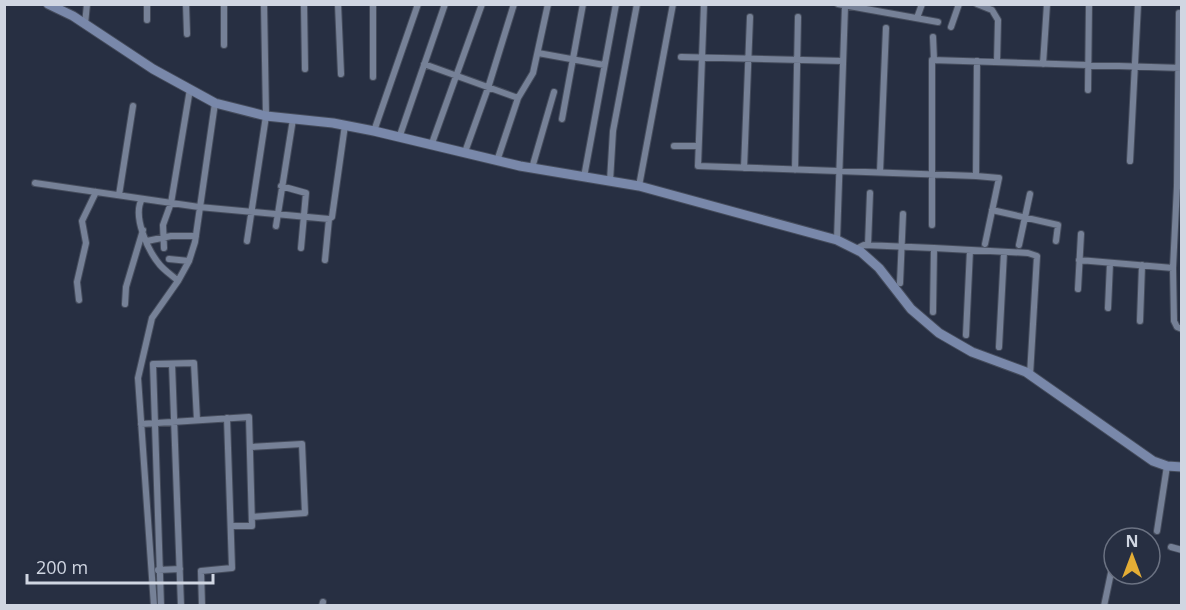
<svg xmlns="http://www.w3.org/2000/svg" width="1186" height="610" font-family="'Open Sans',sans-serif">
  <rect width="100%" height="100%" fill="#272f42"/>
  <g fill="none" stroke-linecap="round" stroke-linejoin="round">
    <defs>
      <path id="street" d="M 147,4 L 147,20
        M 186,4 L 187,34
        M 224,4 L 224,45
        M 304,4 L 305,69
        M 338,4 L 341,74
        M 373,4 L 373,77
        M 704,4 L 698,166 L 976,176 L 977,61
        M 838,4 L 938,22
        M 977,4 L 992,10 L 998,20 L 997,62
        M 1179,13 L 1177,186 L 1182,186
        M 917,18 L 922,4
        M 85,24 L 87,4
        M 951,27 L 959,4
        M 933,37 L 934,60
        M 538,53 L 604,65
        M 681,57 L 843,61
        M 424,64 L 518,98
        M 1043,64 L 1047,4
        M 1088,90 L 1089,4
        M 562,119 L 583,4
        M 374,131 L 418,4
        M 399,138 L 445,4
        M 431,146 L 482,4
        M 674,146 L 698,146
        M 465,152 L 488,88 L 514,4
        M 497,161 L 518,98 L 533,73 L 548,4
        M 1130,161 L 1138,4
        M 532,168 L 554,92
        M 744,168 L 750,17
        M 795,170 L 798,17
        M 880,172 L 886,28
        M 976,176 L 999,178 L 985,244
        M 584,177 L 616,4
        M 610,181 L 613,131 L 637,4
        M 35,183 L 199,207 L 329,219 L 332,217 L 345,125
        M 281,186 L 306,193 L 301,248
        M 639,186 L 673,4
        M 119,195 L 133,106
        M 142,199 C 132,216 148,251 160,265 C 165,271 173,276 178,281
        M 992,210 L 1058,225 L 1056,241
        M 932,225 L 932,60 L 1182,68
        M 276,226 L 293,119
        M 837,240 L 845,6
        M 147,241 L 171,236 L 196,236
        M 247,241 L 266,116 L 264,4
        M 868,245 L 870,193
        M 1019,245 L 1030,194
        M 164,248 L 163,225 L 171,203 L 190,89
        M 934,248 L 1028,253 L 1037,256 L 1030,375
        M 856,249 L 864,245 L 934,248 L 933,312
        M 169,259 L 189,261
        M 325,260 L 329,219
        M 1079,260 L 1173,268 L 1174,321 L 1177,327 L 1182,329
        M 1173,268 L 1177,186
        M 900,283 L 903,214
        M 1078,289 L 1081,234
        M 79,300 L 77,282 L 86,243 L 82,221 L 96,192
        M 125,304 L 126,287 L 143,230
        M 1108,308 L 1110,263
        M 1140,321 L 1142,265
        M 966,335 L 970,250
        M 999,347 L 1004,252
        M 172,364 L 181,606
        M 141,424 L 249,417 L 252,526 L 232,526
        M 250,447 L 302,444 L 305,513 L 252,517
        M 1157,531 L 1167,466
        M 1171,547 L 1182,550
        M 158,570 L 180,569
        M 154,606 L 138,378 L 152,318 L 178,281 L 189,261 L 195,242 L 215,103
        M 161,606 L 153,364 L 194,363 L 197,420
        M 202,606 L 201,571 L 232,568 L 227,418
        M 322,606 L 323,602
        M 1104,606 L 1112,568"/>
      <path id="secondary" d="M 48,4 L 73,16 L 153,69 L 215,103 L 266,116 L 333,123 L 374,131 L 520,166 L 639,186 L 837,240 L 861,252 L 879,268 L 911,309 L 939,333 L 972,352 L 1026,372 L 1153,461 L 1167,466 L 1182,467"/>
    </defs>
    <use href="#street" stroke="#454c5c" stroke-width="8"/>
    <use href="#secondary" stroke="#454c5c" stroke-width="11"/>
    <use href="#street" stroke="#768197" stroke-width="6"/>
    <use href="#secondary" stroke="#7988aa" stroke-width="9"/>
  </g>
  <rect width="1186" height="610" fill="none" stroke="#d0d6e2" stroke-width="12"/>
  <g transform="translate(1132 556)"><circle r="28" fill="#272f42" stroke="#6b7282" stroke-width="1.5"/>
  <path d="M0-4.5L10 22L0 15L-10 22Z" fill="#e4ad35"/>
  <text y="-9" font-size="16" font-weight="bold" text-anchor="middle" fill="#d0d6e2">N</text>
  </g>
  <path d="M27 574v9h186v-9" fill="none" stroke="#d0d6e2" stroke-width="3"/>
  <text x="36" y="574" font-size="18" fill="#d0d6e2" stroke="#272f42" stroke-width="4.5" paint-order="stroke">200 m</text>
</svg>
